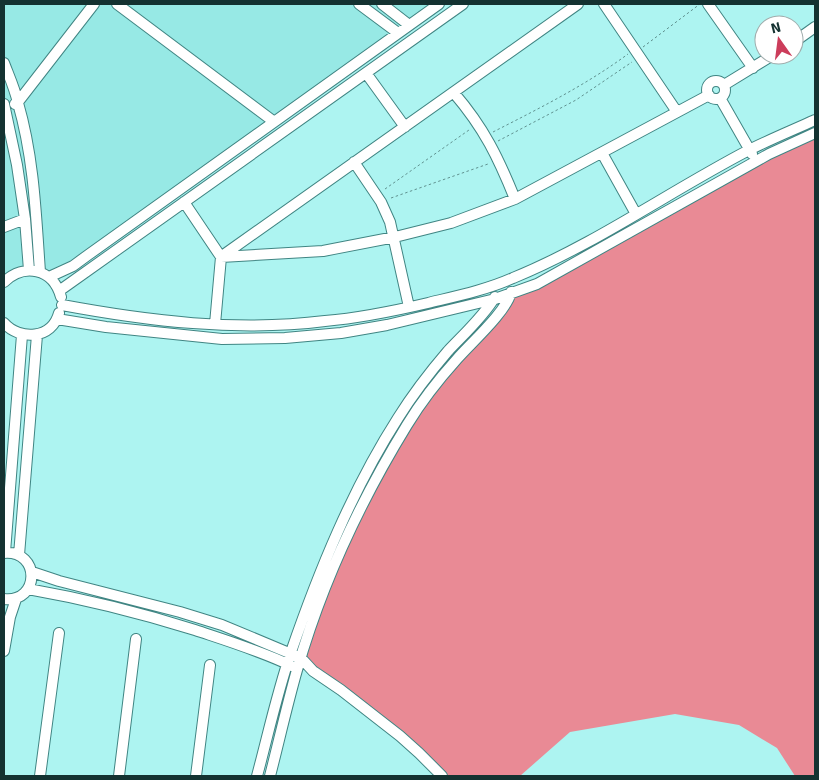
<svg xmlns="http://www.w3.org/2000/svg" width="819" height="780" font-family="Signika,sans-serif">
  <rect width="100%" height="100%" fill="#adf4f1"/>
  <path fill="#97e9e5" d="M 4,4 L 439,4 L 49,277 L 29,270 L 4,283 Z"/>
  <path fill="#e98a95" d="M 815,134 L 815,776 L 795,776 L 777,748 L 739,725 L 675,714 L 570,732 L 520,776 L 442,776 L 301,658 L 323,596 L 395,446 L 511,294 Z"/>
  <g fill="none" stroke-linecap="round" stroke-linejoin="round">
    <defs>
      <path id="minor" d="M 117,4 L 273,121
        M 359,4 L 398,33
        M 382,4 L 409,25
        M 604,4 L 677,112
        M 708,4 L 753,68
        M 794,42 L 815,27
        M 4,63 C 9,76 15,89 18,103 C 34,158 36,215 40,272
        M 366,73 L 405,127
        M707 90a9 9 0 1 1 18 0a9 9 0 1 1-18 0Z
        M 724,85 L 773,55
        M 454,93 C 484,128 498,157 515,199
        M 720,98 L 752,154
        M 4,104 L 17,165 L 25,219 L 29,270
        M 15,104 L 18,102 L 94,4
        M 602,153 L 636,214
        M 354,162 L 381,202 L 390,222 L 409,307
        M 184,202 L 221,257 L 215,324
        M 4,227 L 25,219
        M 222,256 L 578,4
        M 221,257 L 323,251 L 395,237 L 451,223 L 515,199 L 709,95
        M 49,277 L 73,266 L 88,255 L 439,4
        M 4,282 C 24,263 53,268 61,297
        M 59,291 L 463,4
        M 62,305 C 148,321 237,332 325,321 C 360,318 394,311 428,303 C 457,296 486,290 513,278 C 596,244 670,191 749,150 C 771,139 793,130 815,120
        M 57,319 L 106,327 L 222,339 L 285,338 L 341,333 L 387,325 L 495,299 L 537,284 L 769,154 L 815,133
        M 4,323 C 20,341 52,339 59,313
        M 5,552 L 22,335
        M 4,553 C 41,550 40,603 4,599
        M 19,555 L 37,335
        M 32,572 L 59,581 L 180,612 L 222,625 L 301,658 L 313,671 L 341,690 L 400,736 L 419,753 L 442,776
        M 28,589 C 85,599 141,613 195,630 C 228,641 261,651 292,666
        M 4,651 L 10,617 L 16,599
        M 40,776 L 59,633
        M 119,776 L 136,639
        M 196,776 L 210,665
        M 257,776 C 268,735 277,693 291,652 C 319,571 352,490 398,418 C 413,394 430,372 448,351 C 463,335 484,316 495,297
        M 270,776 C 279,741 287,705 297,670 C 321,586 361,500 407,425 C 421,402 439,379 457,359 C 471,343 507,311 511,292"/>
    </defs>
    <use href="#minor" stroke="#408583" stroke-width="12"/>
    <path stroke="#609290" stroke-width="1" stroke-dasharray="2.5 2.5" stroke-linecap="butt" d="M 643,47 L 700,4
      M 493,132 C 540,108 586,85 628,54
      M 498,141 L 576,100 L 632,62
      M 385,189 L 469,130
      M 391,198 L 488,164"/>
    <use href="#minor" stroke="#fff" stroke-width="10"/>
  </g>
  <rect width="819" height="780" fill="none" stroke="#143231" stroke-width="10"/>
  <g transform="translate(779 40) rotate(346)"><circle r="24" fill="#ffffff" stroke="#a1adad"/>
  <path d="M0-4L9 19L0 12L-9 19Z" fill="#cc3d5b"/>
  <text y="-8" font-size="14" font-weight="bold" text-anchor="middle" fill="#143231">N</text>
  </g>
</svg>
